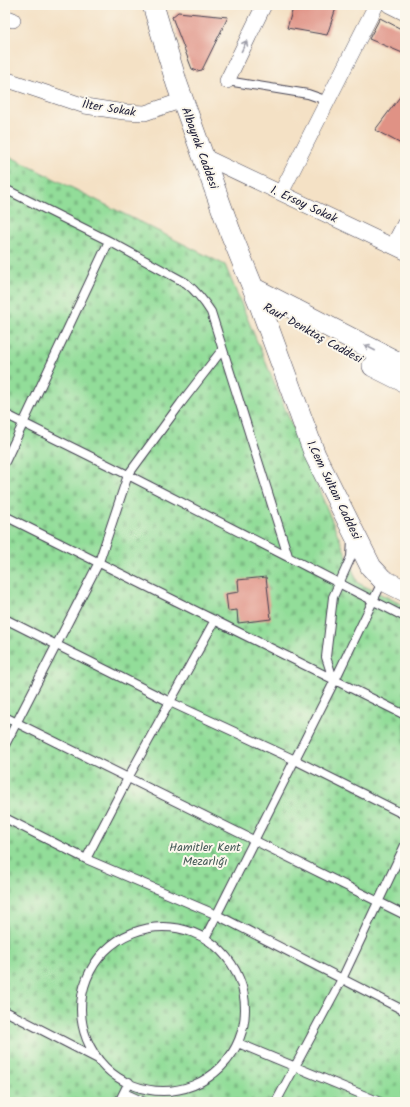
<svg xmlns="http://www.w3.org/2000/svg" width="410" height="1107" font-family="Kalam,sans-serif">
  <defs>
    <pattern id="cemetery-stones" width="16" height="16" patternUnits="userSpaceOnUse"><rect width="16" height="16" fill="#92dd99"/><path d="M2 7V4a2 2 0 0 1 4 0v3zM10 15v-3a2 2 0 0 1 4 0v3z" fill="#7ebd85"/></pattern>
  </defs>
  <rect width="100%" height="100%" fill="#fbf7ec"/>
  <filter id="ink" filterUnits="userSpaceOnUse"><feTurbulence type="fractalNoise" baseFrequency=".025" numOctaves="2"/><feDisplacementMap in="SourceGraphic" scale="8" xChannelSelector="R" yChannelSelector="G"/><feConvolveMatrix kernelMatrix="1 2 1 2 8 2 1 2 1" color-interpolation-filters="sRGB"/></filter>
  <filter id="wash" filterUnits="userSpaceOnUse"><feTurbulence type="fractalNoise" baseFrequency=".012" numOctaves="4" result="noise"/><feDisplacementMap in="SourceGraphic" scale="16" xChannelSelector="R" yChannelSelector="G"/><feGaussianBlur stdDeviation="0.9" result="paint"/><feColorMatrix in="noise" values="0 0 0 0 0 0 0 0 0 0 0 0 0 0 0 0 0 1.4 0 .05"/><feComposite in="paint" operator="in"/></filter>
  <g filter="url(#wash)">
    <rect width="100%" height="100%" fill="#f4e1c5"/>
    <path fill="url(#cemetery-stones)" stroke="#5a806a" d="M 5,154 L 225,265 L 358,583 L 405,606 L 405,1102 L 5,1102 Z"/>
    <g id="blocks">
      <path fill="#e09285" d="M 294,5 L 337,5 L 327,35 L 287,28 Z
        M 178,12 L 228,17 L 202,70 L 197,71 L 192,69 L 172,17 Z
        M 380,18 L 405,31 L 405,54 L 369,39 Z
        M 405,90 L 405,146 L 375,130 Z
        M 266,577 L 271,619 L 238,623 L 237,610 L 228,611 L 226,594 L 239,592 L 238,580 Z"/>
    </g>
  </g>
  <g filter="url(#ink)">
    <use href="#blocks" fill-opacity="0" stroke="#423f50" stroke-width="1"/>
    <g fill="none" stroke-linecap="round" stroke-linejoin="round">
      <defs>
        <path id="lane" d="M 227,81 L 308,94 L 328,101
          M 5,189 L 109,241 L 186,283 C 197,292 204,301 211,312 L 288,556
          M 5,414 L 128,475 L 405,617
          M 5,462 L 109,241
          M 5,516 L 405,715
          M 5,619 L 170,702 L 295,760 L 405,815
          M 333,679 L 326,657 L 333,597 L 351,557 L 352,540
          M 5,717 L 405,915
          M 5,745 L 99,562 L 128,475 L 181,403 L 222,350
          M 5,818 L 86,859 L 217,915 L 405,1011
          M 86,859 L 128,778 L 215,620
          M81 1009a82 82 0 1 1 164 0a82 82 0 1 1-164 0Z
          M 205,938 L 335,680 L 383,580
          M 5,1011 L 98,1059
          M 238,1043 L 380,1102
          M 124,1093 L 144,1102
          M 119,1102 L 129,1082
          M 276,1102 L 342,979 L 405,845"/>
        <path id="street" d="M 389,5 L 405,13
          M 5,17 L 13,20
          M 5,79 L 85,106 L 124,112 L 145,113 L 183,100
          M 227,81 L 264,5
          M 203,156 L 405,252
          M 281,193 L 376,5
          M 393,246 L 405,223"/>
        <path id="secondary" d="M 153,5 L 177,84 L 230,231 L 260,305 L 315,455 L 371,567 L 383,580 L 405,591
          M 253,288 L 405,366
          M 373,366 L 405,382"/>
      </defs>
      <use href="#lane" stroke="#423f50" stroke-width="10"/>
      <use href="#street" stroke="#423f50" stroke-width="16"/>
      <use href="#secondary" stroke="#423f50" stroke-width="22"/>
      <use href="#lane" stroke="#fff" stroke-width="8"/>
      <use href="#street" stroke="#fff" stroke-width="15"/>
      <use href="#secondary" stroke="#fff" stroke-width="21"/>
    </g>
    <defs><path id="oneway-shaft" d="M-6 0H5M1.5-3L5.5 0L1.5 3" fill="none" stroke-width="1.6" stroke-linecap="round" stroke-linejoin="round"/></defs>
    <g stroke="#9c9ca7">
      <use href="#oneway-shaft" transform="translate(244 46) rotate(-64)"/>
      <use href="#oneway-shaft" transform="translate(370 348) rotate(-153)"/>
    </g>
  </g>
  <g text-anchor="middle" stroke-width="4" stroke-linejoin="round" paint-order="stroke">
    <g font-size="12" fill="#22223b" stroke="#fbf7ec">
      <text transform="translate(109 108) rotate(9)" y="4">İlter Sokak</text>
      <text transform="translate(200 148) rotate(70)" y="4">Albayrak Caddesi</text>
      <text transform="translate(304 204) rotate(25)" y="4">1. Ersoy Sokak</text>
      <text transform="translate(313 333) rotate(29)" y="4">Rauf Denktaş Caddesi</text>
      <text transform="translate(334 490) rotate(64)" y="4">1.Cem Sultan Caddesi</text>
    </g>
    <g font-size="12" fill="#445a57" stroke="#fbf7ec">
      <text x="205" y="851">Hamitler Kent<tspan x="205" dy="14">Mezarlığı</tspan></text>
    </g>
  </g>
  <rect width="410" height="1107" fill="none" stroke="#fbf7ec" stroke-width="20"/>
</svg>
